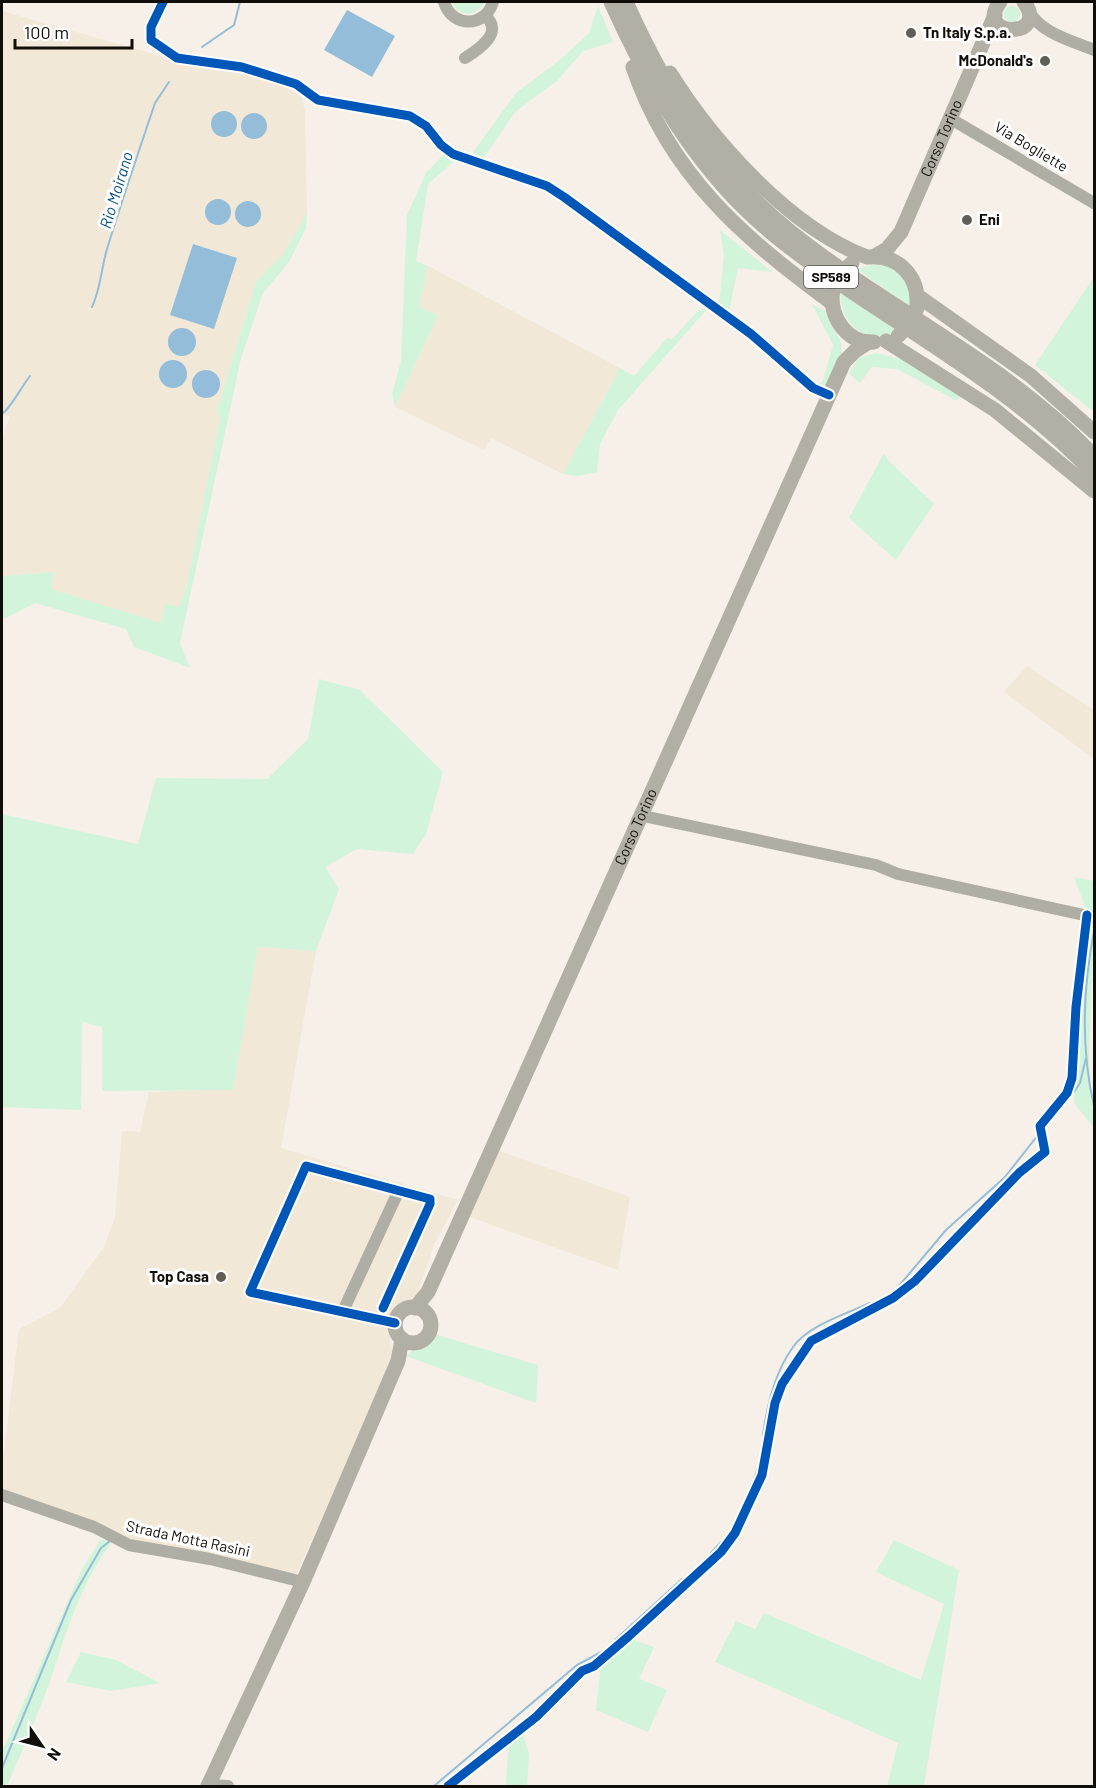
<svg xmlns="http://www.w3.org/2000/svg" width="1096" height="1788" font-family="Barlow,sans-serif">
  <rect width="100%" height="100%" fill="#f6f0e8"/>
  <path fill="#f2e8d8" d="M 2,11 L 200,67 L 245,72 L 293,90 L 301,96 L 305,111 L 307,213 L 284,253 L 256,282 L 217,410 L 220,418 L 187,585 L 179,607 L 166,603 L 161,623 L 51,589 L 54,572 L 2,576 L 2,438 L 10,416 L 2,414 Z
    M 428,266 L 620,368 L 563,474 L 491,438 L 484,450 L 395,407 L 438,316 L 419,306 Z
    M 1027,666 L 1094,710 L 1094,759 L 1004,692 Z
    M 258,947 L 316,951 L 281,1148 L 458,1200 L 434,1245 L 417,1295 L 396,1305 L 387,1326 L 393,1353 L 353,1451 L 296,1574 L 133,1543 L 2,1492 L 2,1468 L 19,1329 L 60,1308 L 104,1247 L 115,1217 L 122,1131 L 140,1132 L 149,1092 L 233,1089 Z
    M 497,1150 L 630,1197 L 618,1270 L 467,1216 Z"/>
  <path fill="#d2f4da" d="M 452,2 L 484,2 C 477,17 459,18 452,2 Z
    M1004 14a8 8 0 1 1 16 0a8 8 0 1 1-16 0Z
    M 598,6 L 613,42 L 583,51 L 558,80 L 515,112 L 483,159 L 471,155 L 516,93 L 561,59 L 589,33 Z
    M 446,152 L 473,164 L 453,162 L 428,184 L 416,261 L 428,266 L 419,306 L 438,316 L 395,407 L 392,394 L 401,361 L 407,215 L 426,173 Z
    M 307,213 L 306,228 L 289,262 L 263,293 L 241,358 L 180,643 L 190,668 L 134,647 L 126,629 L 35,603 L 2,620 L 2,576 L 54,572 L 51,589 L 161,623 L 166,603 L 179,607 L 187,585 L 220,418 L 217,410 L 256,282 L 284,253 Z
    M 720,230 L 772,272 L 738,268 L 729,311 L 719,305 L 724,256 Z
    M 878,263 L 890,266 L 908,283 L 911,308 L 857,269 Z
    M 1094,277 L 1094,412 L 1035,365 Z
    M 841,291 L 896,330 C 867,350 838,321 841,291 Z
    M 812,304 L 825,311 L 841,342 L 842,355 L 825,389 L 818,386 L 823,380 L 833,345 Z
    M 708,308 L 618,410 L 600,444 L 597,472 L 578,476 L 563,474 L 620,368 L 634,376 L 667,338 L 672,339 L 698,311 Z
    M 876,353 L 901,359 L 960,396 L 957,401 L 897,369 L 872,367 L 860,383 L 849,374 L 858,358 Z
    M 884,453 L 888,460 L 934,504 L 896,560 L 849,518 Z
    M 319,679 L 360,690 L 443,772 L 426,834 L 413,854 L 357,849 L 325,867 L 339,889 L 316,951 L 258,947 L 233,1090 L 102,1091 L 102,1027 L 82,1022 L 81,1110 L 2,1107 L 2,814 L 138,844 L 156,778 L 267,779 L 308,739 Z
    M 1074,877 L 1094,881 L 1094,911 L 1086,909 Z
    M 1090,921 L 1094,923 L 1089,1059 L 1094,1128 L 1074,1103 Z
    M 434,1334 L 538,1365 L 536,1403 L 406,1356 C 416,1347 425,1345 434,1334 Z
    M 101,1539 L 111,1543 C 79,1587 67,1631 50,1681 C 38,1716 22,1750 8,1784 L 2,1786 L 2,1752 L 83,1567 Z
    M 894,1540 L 959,1570 L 924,1786 L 887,1786 L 898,1743 L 715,1662 L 736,1621 L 755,1629 L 764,1613 L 921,1680 L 944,1604 L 876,1572 Z
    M 631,1639 L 654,1647 L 639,1679 L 667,1690 L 648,1732 L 596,1710 L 601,1664 Z
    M 81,1652 L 116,1660 L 160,1683 L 111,1691 L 66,1682 Z
    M 523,1735 L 529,1754 L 527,1786 L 506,1786 L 508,1751 L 505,1746 Z"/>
  <path fill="#94bdd9" d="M 347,10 L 395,36 L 372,77 L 324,50 Z
    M211 124a13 13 0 1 1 26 0a13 13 0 1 1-26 0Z
    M241 126a13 13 0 1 1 26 0a13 13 0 1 1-26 0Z
    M205 212a13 13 0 1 1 26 0a13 13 0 1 1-26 0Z
    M235 214a13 13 0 1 1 26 0a13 13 0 1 1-26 0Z
    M 193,244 L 237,258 L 214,329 L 170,315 Z
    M168 342a14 14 0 1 1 28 0a14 14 0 1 1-28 0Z
    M159 374a14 14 0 1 1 28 0a14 14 0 1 1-28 0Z
    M192 384a14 14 0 1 1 28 0a14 14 0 1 1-28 0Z"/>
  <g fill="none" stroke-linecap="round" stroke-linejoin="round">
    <path stroke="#94bdd9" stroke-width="2" d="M 202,47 L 234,25 L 240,2
      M 92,307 C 101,288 101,269 107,249 C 122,200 139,151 155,103 L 169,82
      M 2,414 C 10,409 22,386 30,376
      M 1094,931 C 1083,988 1081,1050 1094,1106
      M 1074,1092 L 1080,1083 L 1086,1058
      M 898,1287 L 946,1230 L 1005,1177 L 1038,1135
      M 763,1435 C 767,1405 775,1372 793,1347 C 809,1325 846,1314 870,1303
      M 754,1479 L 758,1467
      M 711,1553 L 721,1542
      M 615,1640 L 682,1579
      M 2,1768 L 71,1600 L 101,1548 L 110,1541
      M 434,1786 L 577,1665 L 605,1650"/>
    <path stroke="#afaea4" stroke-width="12" d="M 163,2 L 151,27 L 151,40 L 177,58 L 242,67 L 296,84 L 318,100 L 410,116 L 426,126 L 441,145 L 453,154 L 547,186 L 564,197 L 751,334 L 813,388 L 829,395
      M 444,2 C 452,28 485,28 493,2
      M 1029,11 C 1040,33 1073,41 1094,50
      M 465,58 C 478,50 505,32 485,16
      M 951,119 L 1094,203
      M 643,816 L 876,865 L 898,874 L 1093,917
      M 383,1308 L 430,1204 L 430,1199 L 306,1166 L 250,1292 L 395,1323
      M 343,1311 L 399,1190
      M 2,1495 L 94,1527 L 129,1545 L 210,1559 L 303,1582
      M 209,1785 L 228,1786
      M 448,1786 L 536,1717 L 582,1671 L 594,1666 L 629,1636 L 721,1552 L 735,1533 L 762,1475 L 775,1403 L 782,1384 L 811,1341 L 893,1298 L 915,1281 L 1019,1173 L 1045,1152 L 1040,1126 L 1067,1093 L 1072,1078 L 1076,1007 L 1087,915"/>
    <g stroke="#b2afa4" stroke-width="15">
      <path d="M 611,2 C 645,77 684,148 743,207 C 775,239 813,265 851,291 C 934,347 1025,400 1094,474"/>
      <path d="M 626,2 C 667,92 712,169 791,232 C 888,310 1008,364 1094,456"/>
      <path d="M 1000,2 C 973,38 1051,39 1024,2"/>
      <path d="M 633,67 C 670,176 744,238 832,303"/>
      <path d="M 670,73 C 713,142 790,228 867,257"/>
      <path id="s1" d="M 875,256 L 887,249 L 901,232 L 995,15"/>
      <path d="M 870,257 C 899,255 919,277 917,305"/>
      <path d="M 832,295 C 831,319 848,344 874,342"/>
      <path d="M 918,296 L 1031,376 L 1094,432"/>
      <path d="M 886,341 L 995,410 L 1094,491"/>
      <circle cx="413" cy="1325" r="18"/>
      <path id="s2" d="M 415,1308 L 428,1292 L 844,362 L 855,351 L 869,342"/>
      <path d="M 208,1786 L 303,1582 L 398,1361 L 402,1339"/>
    </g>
    <path stroke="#b2afa4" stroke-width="15" d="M 833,292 L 839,275 L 852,263
      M 898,336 L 910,324 L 917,308"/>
    <defs>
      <path id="cycleway" d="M 163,2 L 151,27 L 151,40 L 177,58 L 242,67 L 296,84 L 318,100 L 410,116 L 426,126 L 441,145 L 453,154 L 547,186 L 564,197 L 751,334 L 813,388 L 829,395
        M 383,1308 L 430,1204 L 430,1199 L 306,1166 L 250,1292 L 395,1323
        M 448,1786 L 536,1717 L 582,1671 L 594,1666 L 629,1636 L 721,1552 L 735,1533 L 762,1475 L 775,1403 L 782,1384 L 811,1341 L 893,1298 L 915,1281 L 1019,1173 L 1045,1152 L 1040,1126 L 1067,1093 L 1072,1078 L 1076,1007 L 1087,915"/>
    </defs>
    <use href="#cycleway" stroke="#fff" stroke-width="13"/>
    <use href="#cycleway" stroke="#0057b8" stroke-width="9"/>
  </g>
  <g fill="#615d57" stroke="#fff" stroke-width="2">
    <circle cx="911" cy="33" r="6"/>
    <circle cx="1045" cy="61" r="6"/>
    <circle cx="967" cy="220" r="6"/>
    <circle cx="221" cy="1277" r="6"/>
  </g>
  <g text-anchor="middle" stroke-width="6" stroke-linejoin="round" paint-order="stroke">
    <rect fill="#fff" stroke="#585653" stroke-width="1.5" x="804" y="266" width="54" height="22" rx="4.5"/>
    <g font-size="14" font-weight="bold" fill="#110e09">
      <text x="831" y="282">SP589</text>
    </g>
    <g font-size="15" font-weight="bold" fill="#110e09" stroke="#fff" text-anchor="start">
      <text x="923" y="38">Tn Italy S.p.a.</text>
      <text x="1033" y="66" text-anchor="end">McDonald's</text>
      <text x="979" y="225">Eni</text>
      <text x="209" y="1282" text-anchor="end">Top Casa</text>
    </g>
    <g font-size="15" fill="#110e09" stroke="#fff">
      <text dy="5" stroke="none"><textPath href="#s1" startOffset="138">Corso Torino</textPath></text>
      <text transform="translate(1031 147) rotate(31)" y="5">Via Bogliette</text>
      <text dy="5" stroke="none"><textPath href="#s2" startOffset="530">Corso Torino</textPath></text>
      <text transform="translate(188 1539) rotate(12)" y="5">Strada Motta Rasini</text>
    </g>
    <g font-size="16" font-style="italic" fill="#01507b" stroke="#fff">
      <text transform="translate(116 190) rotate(-73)" y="6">Rio Moirano</text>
    </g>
  </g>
  <rect width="1096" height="1788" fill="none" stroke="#110e09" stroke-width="6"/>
  <g transform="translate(42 1746) rotate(125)" stroke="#ffffff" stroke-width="4.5" paint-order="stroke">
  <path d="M0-4.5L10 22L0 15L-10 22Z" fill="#110e09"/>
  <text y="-9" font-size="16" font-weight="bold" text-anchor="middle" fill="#110e09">N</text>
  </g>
  <path d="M15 39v9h117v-9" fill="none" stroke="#110e09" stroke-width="3"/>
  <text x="24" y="39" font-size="18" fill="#110e09" stroke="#ffffff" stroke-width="4.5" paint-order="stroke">100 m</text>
</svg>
